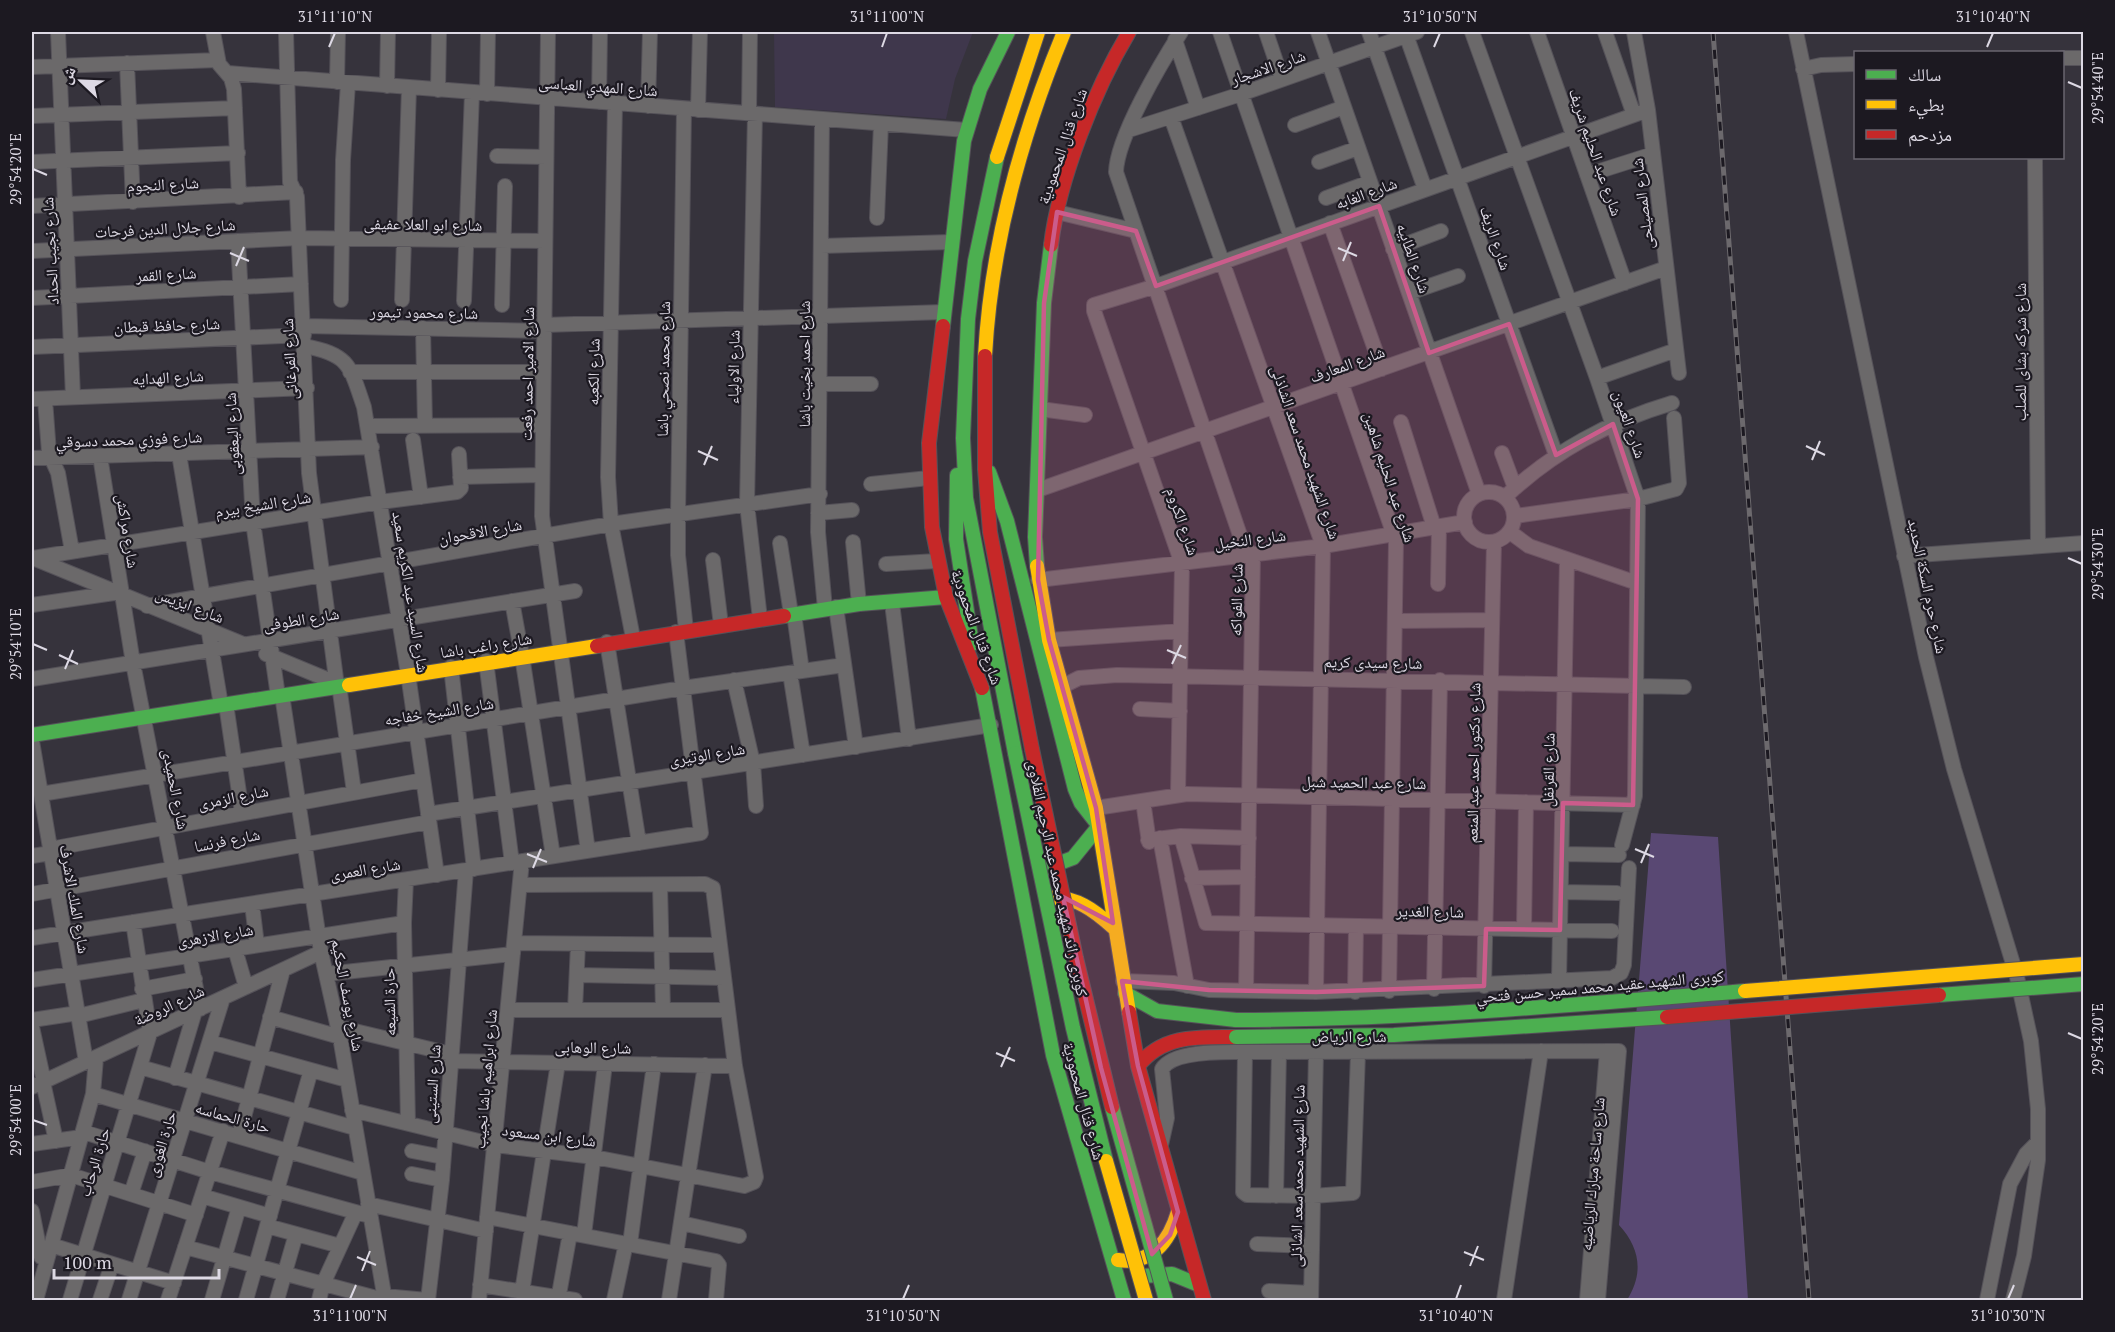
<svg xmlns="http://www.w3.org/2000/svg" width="2115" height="1332" font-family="'PT Serif','Noto Naskh Arabic',serif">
  <rect width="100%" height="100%" fill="#36333c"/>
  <path fill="#3f374c" d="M 774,32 L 973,32 L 955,79 L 946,119 L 775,107 Z"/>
  <path fill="#594873" d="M 1651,833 L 1718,837 L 1748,1300 L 1627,1300 C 1644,1273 1640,1248 1619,1225 Z"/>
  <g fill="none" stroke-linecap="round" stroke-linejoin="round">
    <defs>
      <path id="street" d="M 58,32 L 73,397
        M 213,32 L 219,64 L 231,78 L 234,89 L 239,197
        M 286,32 L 290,182 L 297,197 L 309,473 L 337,686
        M 548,32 L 542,516 L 588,851
        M 1181,32 C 1161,63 1117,137 1116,172 L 1244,547 L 1253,555 L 1246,991
        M 1220,32 L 1396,541 L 1389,991
        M 1266,32 L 1282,79
        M 1318,32 L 1479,494
        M 1369,32 L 1425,189
        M 1405,32 L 1556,455
        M 1472,32 L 1597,378 L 1638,499 L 1635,796 L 1622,845
        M 1537,32 L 1625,283
        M 1605,32 L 1634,115
        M 1634,32 L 1648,110 L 1679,373
        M 1796,32 L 1926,657 L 1954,769 L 2017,977 L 2031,1041 L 2038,1109 L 2038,1160 L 2024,1256 L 2013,1300
        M 1175,40 L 1198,108
        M 2062,58 L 2084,58
        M 127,63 L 133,202
        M 32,67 L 218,60
        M 1803,69 L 1821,65 L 1856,64
        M 228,73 L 966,130
        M 337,82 L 338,32
        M 387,86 L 388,32
        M 438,90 L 439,32
        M 487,94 L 488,32
        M 599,102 L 600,32
        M 615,104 L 608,477 L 611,524 L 633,638
        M 648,106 L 650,32
        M 684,109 L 678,515 L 678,555 L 686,630
        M 698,110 L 700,32
        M 749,113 L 750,32
        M 755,114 L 747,504 L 760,619
        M 32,116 L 235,108
        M 1171,117 L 1323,546 L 1316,992
        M 822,120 L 818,532 L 825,609
        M 1295,125 L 1344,107
        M 1129,130 L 1241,94 L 1417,32
        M 497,156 L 546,157
        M 2035,158 L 2038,545
        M 32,162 L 238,153
        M 1319,162 L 1358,148
        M 1587,175 L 1653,154
        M 1326,198 L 1370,182
        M 32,206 L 296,192
        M 1057,212 L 1136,231
        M 877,218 L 881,124
        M 1330,223 L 1382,369
        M 238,241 L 253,522 L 278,696
        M 821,246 L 951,242
        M 1393,249 L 1441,231
        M 32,251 L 300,238 L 545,241
        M 1409,293 L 1458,276
        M 32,298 L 301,284
        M 341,300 L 343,160 L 348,83
        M 402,300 L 409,88
        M 464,301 L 472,93
        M 502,305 L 505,186
        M 544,325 L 944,312
        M 304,326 L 544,331
        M 423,328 L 425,425
        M 305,346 C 350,355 350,366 364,407 L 408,674 L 437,875
        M 32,347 L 304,335
        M 350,372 L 543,372
        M 1597,378 L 1676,350
        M 820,384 L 871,384
        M 32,399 L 307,388
        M 45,399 L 49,453 L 58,473 L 72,551
        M 1040,409 L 1085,415
        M 1401,422 L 1434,527
        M 368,426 L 542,425
        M 413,440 L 421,497
        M 1502,453 L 1515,488
        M 179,454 L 221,705
        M 100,456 L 133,663 L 200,1009
        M 32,458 L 372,447
        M 460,477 L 541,475
        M 871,484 L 929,478
        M 1038,490 L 1666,268
        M1464 517a25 25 0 1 1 50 0a25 25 0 1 1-50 0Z
        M 1505,497 C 1554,451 1608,422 1672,403
        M 818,513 L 852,510
        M 1515,516 L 1638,499 L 1676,489 L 1679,483 L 1674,418
        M 1510,532 L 1529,546 L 1637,583
        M 853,542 L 859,604
        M 780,543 L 791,614
        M 1904,556 L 2084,543
        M 33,558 L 380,502 L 457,492 L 461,488 L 459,454
        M 33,558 L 243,644
        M 713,560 L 721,625
        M 886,564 L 937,561
        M 1038,580 L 1323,546 L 1465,522
        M 1438,584 L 1439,526
        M 512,601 L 522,656 L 553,856
        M 892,603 L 909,739
        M 32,605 L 114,593
        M 147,606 L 611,524 L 820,494
        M 836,607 L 856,747
        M 794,614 L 802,671
        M 1397,621 L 1492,620
        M 1049,640 L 1181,631
        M 607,642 L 639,843
        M 266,654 L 336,683
        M 486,661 L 512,863
        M 451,667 L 474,869
        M 790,673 L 803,755
        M 32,679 L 575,591
        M 734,680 L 753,763 L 756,806
        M 339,685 L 354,792
        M 1063,686 L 1079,678 L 1117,675 L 1684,687
        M 282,695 L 321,952 L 340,1037 L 385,1300
        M 226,704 L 242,813
        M 1140,709 L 1180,711
        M 32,741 L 86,1062
        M 41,794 L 683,688 L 844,665
        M 1178,794 L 1182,564 L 1094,311 L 1094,305 L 1156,286 L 1648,110
        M 1143,801 L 1149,842
        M 1096,808 L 1187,794 L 1633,805
        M 428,814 L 991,725
        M 1181,836 L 1206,923 L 1612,931
        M 1160,838 L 1187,986
        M 1148,840 L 1181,836 L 1249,838
        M 50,849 L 423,780
        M 1562,854 L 1619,855
        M 32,856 L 51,853
        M 1192,878 L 1248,877
        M 406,880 L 404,923 L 408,1123
        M 660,885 L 663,1010
        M 1561,892 L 1617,893
        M 32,894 L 429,822
        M 252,904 L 257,945
        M 1524,929 L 1526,802
        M 32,938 L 701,833 L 676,632
        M 514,943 L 720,945
        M 235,949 L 246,987
        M 326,974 L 513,954
        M 577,975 L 724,978
        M 32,980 L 404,923
        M 1123,981 L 1174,983 L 1209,990 L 1316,992 L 1612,978 L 1621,973 L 1624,965 L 1629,868
        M 1559,981 L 1567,559
        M 1484,986 L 1494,542
        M 142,989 L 195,979
        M 1434,989 L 1440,680
        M 1355,992 L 1356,926
        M 508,1010 L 728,1010
        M 575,1010 L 578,944
        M 78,1016 L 144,1000
        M 270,1017 L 340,1037
        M 32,1020 L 78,1013
        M 32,1027 L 44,1082
        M 338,1027 L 451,1054
        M 210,1042 L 347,1080
        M 1245,1052 L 1243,1192 L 1247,1195 L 1313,1196 L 1353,1193 L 1358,1053
        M 451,1061 L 735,1066
        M 140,1067 L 355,1128
        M 175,1078 L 195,1011
        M 43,1082 L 56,1141
        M 32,1087 L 321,952
        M 93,1094 L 363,1173
        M 352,1110 L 495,1145 L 594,1157 L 744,1186 L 754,1182 L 756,1177 L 735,1066 L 713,888 L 705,884 L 520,885
        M 84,1132 L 210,1172 L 370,1216
        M 239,1136 L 283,970
        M 32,1144 L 82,1137
        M 1161,1145 L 1167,1118 L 1162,1069 C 1173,1050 1225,1052 1245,1052 L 1619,1051 L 1598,1300
        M 412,1151 L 443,1157
        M 412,1174 L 442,1180
        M 32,1182 L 71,1175 L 196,1215
        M 131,1194 L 145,1151
        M 202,1196 L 270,1216
        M 1276,1196 L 1279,1052
        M 368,1204 L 486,1231
        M 32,1211 L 41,1257
        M 487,1217 L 716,1261 L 719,1265 L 716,1300
        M 681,1223 L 739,1236
        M 267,1226 L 340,1246
        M 584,1235 L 605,1064
        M 630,1244 L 654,1064
        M 1257,1244 L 1312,1246
        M 51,1245 L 174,1283
        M 185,1247 L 384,1300
        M 480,1285 L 575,1300
        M 1269,1291 L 1311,1293
        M 522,1292 L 558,1063
        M 384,1296 L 427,1300
        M 36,1300 L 93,1094 L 96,1058
        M 70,1300 L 150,1033 L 133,922
        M 100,1300 L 112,1264
        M 129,1300 L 223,998
        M 168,1300 L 223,1131
        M 212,1300 L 239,1207
        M 246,1300 L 311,1070
        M 277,1300 L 296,1234
        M 319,1300 L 323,1284 L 356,1212
        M 428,1300 L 442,1180 L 466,870
        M 479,1300 L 522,861
        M 558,1300 L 570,1233
        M 614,1300 L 626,1243
        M 669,1300 L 705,1065
        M 1311,1300 L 1316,1052
        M 1504,1300 L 1541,1051
        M 1587,1300 L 1607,1051
        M 1987,1300 L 2010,1184 L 2026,1154 L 2038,1142"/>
      <path id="fast" d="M 997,157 L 975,261 L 968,319 L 963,438 L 966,498 L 1015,753
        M 943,326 L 964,141 L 980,89 L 1008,32
        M 989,472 L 1007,521 L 1075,789 L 1081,803 L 1099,826 L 1073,858 L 1041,870
        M 957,475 L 956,539 L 972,644
        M 1037,566 L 1035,537 L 1044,303 L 1051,245
        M 784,616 L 859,604 L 946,597
        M 982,688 L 1053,1055 L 1124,1300
        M 32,735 L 349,685
        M 1125,993 L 1157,1011 L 1236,1020
        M 1143,1276 L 1172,1274 L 1199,1285"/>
      <path id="slow" d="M 997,157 L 1038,32
        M 985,356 C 991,243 1021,136 1064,32
        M 1037,566 L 1049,640 L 1096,808 L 1129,1012
        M 349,685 L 597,646
        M 1048,898 C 1076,896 1094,910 1114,928
        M 1118,1260 C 1151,1265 1169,1242 1178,1212"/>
      <path id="jam" d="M 1051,245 C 1059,178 1095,89 1129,32
        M 943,326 L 929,443 L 932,527 L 946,597 L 982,688
        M 985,356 L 985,469 L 990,532 L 1032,749
        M 597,646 L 784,616
        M 1129,1012 L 1138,1066 L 1204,1300
        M 1138,1066 C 1163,1034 1199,1037 1236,1037"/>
    </defs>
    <use href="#street" stroke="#555259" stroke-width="16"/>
    <use href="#fast" stroke="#555259" stroke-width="16"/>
    <use href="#slow" stroke="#555259" stroke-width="16"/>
    <use href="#jam" stroke="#555259" stroke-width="16"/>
    <use href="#street" stroke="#6b696a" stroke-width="14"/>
    <use href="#fast" stroke="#4caf50" stroke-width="14"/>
    <use href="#slow" stroke="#ffc107" stroke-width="14"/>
    <use href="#jam" stroke="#c62828" stroke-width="14"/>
    <defs>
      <path id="rail" d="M 1713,32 L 1809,1300"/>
    </defs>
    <use href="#rail" stroke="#6c696d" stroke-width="5"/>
    <use href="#rail" stroke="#1c1921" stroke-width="3" stroke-dasharray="9" stroke-linecap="butt"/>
    <defs>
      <path id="fast-bridge" d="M 1015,753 L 1073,1028 L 1106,1161
        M 1939,995 L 2084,984
        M 1236,1020 C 1406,1020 1575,1005 1745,991
        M 1236,1037 L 1394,1035 L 1667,1017
        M 1112,1107 L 1166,1300"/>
      <path id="slow-bridge" d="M 1745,991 L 2084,964
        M 1106,1161 L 1146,1300"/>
      <path id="jam-bridge" d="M 1032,749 L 1076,958 L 1112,1107
        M 1667,1017 L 1939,995"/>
    </defs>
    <use href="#fast-bridge" stroke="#555259" stroke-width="16" stroke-linecap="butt"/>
    <use href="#slow-bridge" stroke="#555259" stroke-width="16" stroke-linecap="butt"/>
    <use href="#jam-bridge" stroke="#555259" stroke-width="16" stroke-linecap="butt"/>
    <use href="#fast-bridge" stroke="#4caf50" stroke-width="14"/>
    <use href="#slow-bridge" stroke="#ffc107" stroke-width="14"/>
    <use href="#jam-bridge" stroke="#c62828" stroke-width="14"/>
  </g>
  <path fill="#cb5c8b" fill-opacity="0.2" stroke="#cb5c8b" stroke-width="4.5" stroke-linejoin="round" d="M 1379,206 L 1429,353 L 1509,324 L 1556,455 L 1613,424 L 1638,499 L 1633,805 L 1563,803 L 1560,930 L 1486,929 L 1484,986 L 1316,992 L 1209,990 L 1122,981 L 1138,1066 L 1178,1212 L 1170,1235 L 1152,1254 L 1101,1068 L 1063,897 L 1113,923 L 1096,808 L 1049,640 L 1038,580 L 1044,303 L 1057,212 L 1136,231 L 1156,286 Z"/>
  <path fill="none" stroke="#ddd9e4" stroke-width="2" d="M 329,47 L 335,33M 882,47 L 887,33M 1434,47 L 1440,33M 1987,47 L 1993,33M 2068,82 L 2082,88M 33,169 L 47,175M 1338,248 L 1357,256M 230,253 L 249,261M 1343,261 L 1351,242M 236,266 L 244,247M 1806,446 L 1825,455M 698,451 L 718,460M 1812,460 L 1820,441M 704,465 L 712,446M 2068,558 L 2082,564M 33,644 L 47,650M 1167,650 L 1186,658M 59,655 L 78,664M 1172,664 L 1181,645M 65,669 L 73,650M 1635,849 L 1654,857M 527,854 L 547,862M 1641,863 L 1649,844M 533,868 L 541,849M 2068,1033 L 2082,1039M 996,1053 L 1015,1061M 1001,1067 L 1010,1047M 33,1120 L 47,1125M 1464,1252 L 1484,1260M 357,1257 L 376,1265M 1470,1266 L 1478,1246M 362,1271 L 370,1251M 350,1299 L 356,1285M 903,1299 L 909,1285M 1456,1299 L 1461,1285M 2008,1299 L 2014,1285"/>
  <g text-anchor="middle" stroke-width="4.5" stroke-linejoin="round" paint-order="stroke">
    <g font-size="16" fill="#ddd9e4" stroke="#1c1921">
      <text transform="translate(1268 67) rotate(-19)" y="6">شارع الاشجار</text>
      <text transform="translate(598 86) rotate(4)" y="6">شارع المهدي العباسى</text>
      <text transform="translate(1062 146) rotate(-71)" y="6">شارع قنال المحمودية</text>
      <text transform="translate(1596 152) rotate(71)" y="6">شارع عبد الحليم شريف</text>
      <text transform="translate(163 184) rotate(-3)" y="6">شارع النجوم</text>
      <text transform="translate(1366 193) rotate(-20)" y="6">شارع الغابه</text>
      <text transform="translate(1642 204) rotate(-97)" y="6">شارع المصيلحى</text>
      <text transform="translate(423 224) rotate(1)" y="6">شارع ابو العلا عفيفى</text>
      <text transform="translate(165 228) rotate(-3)" y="6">شارع جلال الدين فرحات</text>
      <text transform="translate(1496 238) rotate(71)" y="6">شارع الريف</text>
      <text transform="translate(50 251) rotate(-93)" y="6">شارع نجيب الحداد</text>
      <text transform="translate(1414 258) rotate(71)" y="6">شارع الطابيه</text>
      <text transform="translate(166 274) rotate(-3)" y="6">شارع القمر</text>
      <text transform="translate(424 312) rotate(1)" y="6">شارع محمود تيمور</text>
      <text transform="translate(167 325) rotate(-2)" y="6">شارع حافظ قبطان</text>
      <text transform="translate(2020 352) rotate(-90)" y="6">شارع شركه بشاى للصلب</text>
      <text transform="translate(289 359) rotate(-93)" y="6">شارع الفرغانى</text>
      <text transform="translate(804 364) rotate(-90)" y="6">شارع احمد بخيت باشا</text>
      <text transform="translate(1347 364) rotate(-20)" y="6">شارع المعارف</text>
      <text transform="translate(733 367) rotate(-89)" y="6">شارع الاولياء</text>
      <text transform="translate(663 369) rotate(-89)" y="6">شارع محمد نصحي باشا</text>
      <text transform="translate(593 372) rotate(-89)" y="6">شارع الكعبه</text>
      <text transform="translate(527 374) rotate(-89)" y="6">شارع الامير احمد رفعت</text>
      <text transform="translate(168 377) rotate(-3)" y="6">شارع الهدايه</text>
      <text transform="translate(1630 424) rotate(71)" y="6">شارع العيون</text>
      <text transform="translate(232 434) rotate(-93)" y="6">شارع اليعقوبى</text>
      <text transform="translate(129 439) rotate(-2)" y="6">شارع فوزي محمد دسوقي</text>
      <text transform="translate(1306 452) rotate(71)" y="6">شارع الشهيد محمد سعد الشاذلى</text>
      <text transform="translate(1390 477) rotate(72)" y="6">شارع عبد الحليم شاهين</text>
      <text transform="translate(263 504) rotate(-9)" y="6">شارع الشيخ بيرم</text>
      <text transform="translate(1183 521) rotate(71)" y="6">شارع الكروم</text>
      <text transform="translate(128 531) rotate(81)" y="6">شارع مراكش</text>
      <text transform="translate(480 531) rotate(-10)" y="6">شارع الاقحوان</text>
      <text transform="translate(1250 539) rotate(-7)" y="6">شارع النخيل</text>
      <text transform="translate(1928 586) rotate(78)" y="6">شارع حرم السكة الحديد</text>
      <text transform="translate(411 592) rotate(81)" y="6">شارع السيد عبد الكريم سعيد</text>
      <text transform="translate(1236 600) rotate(-89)" y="6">شارع الفواكه</text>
      <text transform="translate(190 605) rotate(21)" y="6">شارع ايزيس</text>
      <text transform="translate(301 619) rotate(-9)" y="6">شارع الطوفى</text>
      <text transform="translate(977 627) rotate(70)" y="6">شارع قنال المحمودية</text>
      <text transform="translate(486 645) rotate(-9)" y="6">شارع راغب باشا</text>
      <text transform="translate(1373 662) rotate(1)" y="6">شارع سيدى كريم</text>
      <text transform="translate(439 711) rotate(-9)" y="6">شارع الشيخ خفاجه</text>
      <text transform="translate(707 754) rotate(-9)" y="6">شارع الوتيرى</text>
      <text transform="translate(1473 763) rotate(-89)" y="6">شارع دكتور احمد عبد المنعم</text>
      <text transform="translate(1548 770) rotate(-89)" y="6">شارع القرنفل</text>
      <text transform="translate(1364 782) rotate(1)" y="6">شارع عبد الحميد شبل</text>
      <text transform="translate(176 789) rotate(79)" y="6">شارع الحميدى</text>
      <text transform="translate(233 797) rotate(-11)" y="6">شارع الزمرى</text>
      <text transform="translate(227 840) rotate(-11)" y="6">شارع فرنسا</text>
      <text transform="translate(365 869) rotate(-9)" y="6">شارع العمرى</text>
      <text transform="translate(1058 878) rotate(78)" y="6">كوبرى رائد شهيد محمد عبد الرحيم القلاوى</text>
      <text transform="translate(75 899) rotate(80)" y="6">شارع الملك الاشرف</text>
      <text transform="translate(1430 911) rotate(1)" y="6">شارع الغدير</text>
      <text transform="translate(215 935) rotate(-9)" y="6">شارع الازهرى</text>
      <text transform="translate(1600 986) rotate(-5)" y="6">كوبرى الشهيد عقيد محمد سمير حسن فتحي</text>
      <text transform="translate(348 995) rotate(79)" y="6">شارع يوسف الحكيم</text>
      <text transform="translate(389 1002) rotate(-91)" y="6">حارة الشيعه</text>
      <text transform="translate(169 1005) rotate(-25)" y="6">شارع الروضة</text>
      <text x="1349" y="1042">شارع الرياض</text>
      <text transform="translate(593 1047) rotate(1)" y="6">شارع الوهابى</text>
      <text transform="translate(485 1079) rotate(-85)" y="6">شارع ابراهيم باشا نجيب</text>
      <text transform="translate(432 1084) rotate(-86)" y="6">شارع الستينى</text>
      <text transform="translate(1084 1101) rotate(75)" y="6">شارع قنال المحمودية</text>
      <text transform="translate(233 1117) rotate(16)" y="6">حارة الحماسه</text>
      <text transform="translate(549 1135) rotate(7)" y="6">شارع ابن مسعود</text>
      <text transform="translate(161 1144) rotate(-73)" y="6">حارة الغورى</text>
      <text transform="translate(94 1162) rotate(-73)" y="6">حارة الرحاب</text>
      <text transform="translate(1592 1174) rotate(-85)" y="6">شارع ساحة مبارك الرياضيه</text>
      <text transform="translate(1297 1176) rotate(-89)" y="6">شارع الشهيد محمد سعد الشاذلى</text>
    </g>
  </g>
  <rect width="2115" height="1332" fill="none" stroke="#1c1921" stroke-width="66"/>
  <rect x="1854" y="51" width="210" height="108" fill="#1c1921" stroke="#69666f" stroke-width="1.5"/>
  <rect x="1866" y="70" width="30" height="9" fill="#4caf50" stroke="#69666f" stroke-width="1.5"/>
  <text x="1908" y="81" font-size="18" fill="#ddd9e4">سالك</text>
  <rect x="1866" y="100" width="30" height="9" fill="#ffc107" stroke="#69666f" stroke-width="1.5"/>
  <text x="1908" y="111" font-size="18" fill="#ddd9e4">بطيء</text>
  <rect x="1866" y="130" width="30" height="9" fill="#c62828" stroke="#69666f" stroke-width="1.5"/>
  <text x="1908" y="141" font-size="18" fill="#ddd9e4">مزدحم</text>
  <g transform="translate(81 81) rotate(293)" stroke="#1c1921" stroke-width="4.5" paint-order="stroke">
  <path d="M0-4.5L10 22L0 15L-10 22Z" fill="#ddd9e4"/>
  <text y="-9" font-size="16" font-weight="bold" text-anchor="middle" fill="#ddd9e4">ش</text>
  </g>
  <path d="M54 1269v9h165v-9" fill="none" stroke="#ddd9e4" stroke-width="3"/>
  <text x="63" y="1269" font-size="18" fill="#ddd9e4" stroke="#1c1921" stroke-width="4.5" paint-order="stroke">100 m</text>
  <rect x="33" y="33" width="2049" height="1266" fill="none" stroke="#ddd9e4" stroke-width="2"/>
  <g font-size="15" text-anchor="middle" fill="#ddd9e4">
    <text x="335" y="22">31°11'10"N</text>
    <text x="887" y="22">31°11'00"N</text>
    <text x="1440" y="22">31°10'50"N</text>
    <text x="1993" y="22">31°10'40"N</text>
    <text transform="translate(2098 88) rotate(-90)" y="5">29°54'40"E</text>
    <text transform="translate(16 169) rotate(-90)" y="5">29°54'20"E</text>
    <text transform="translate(2098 564) rotate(-90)" y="5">29°54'30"E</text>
    <text transform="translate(16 644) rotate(-90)" y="5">29°54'10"E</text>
    <text transform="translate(2098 1039) rotate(-90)" y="5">29°54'20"E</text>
    <text transform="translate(16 1120) rotate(-90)" y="5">29°54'00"E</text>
    <text x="350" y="1321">31°11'00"N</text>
    <text x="903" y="1321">31°10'50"N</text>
    <text x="1456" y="1321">31°10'40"N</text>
    <text x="2008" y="1321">31°10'30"N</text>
  </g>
</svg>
